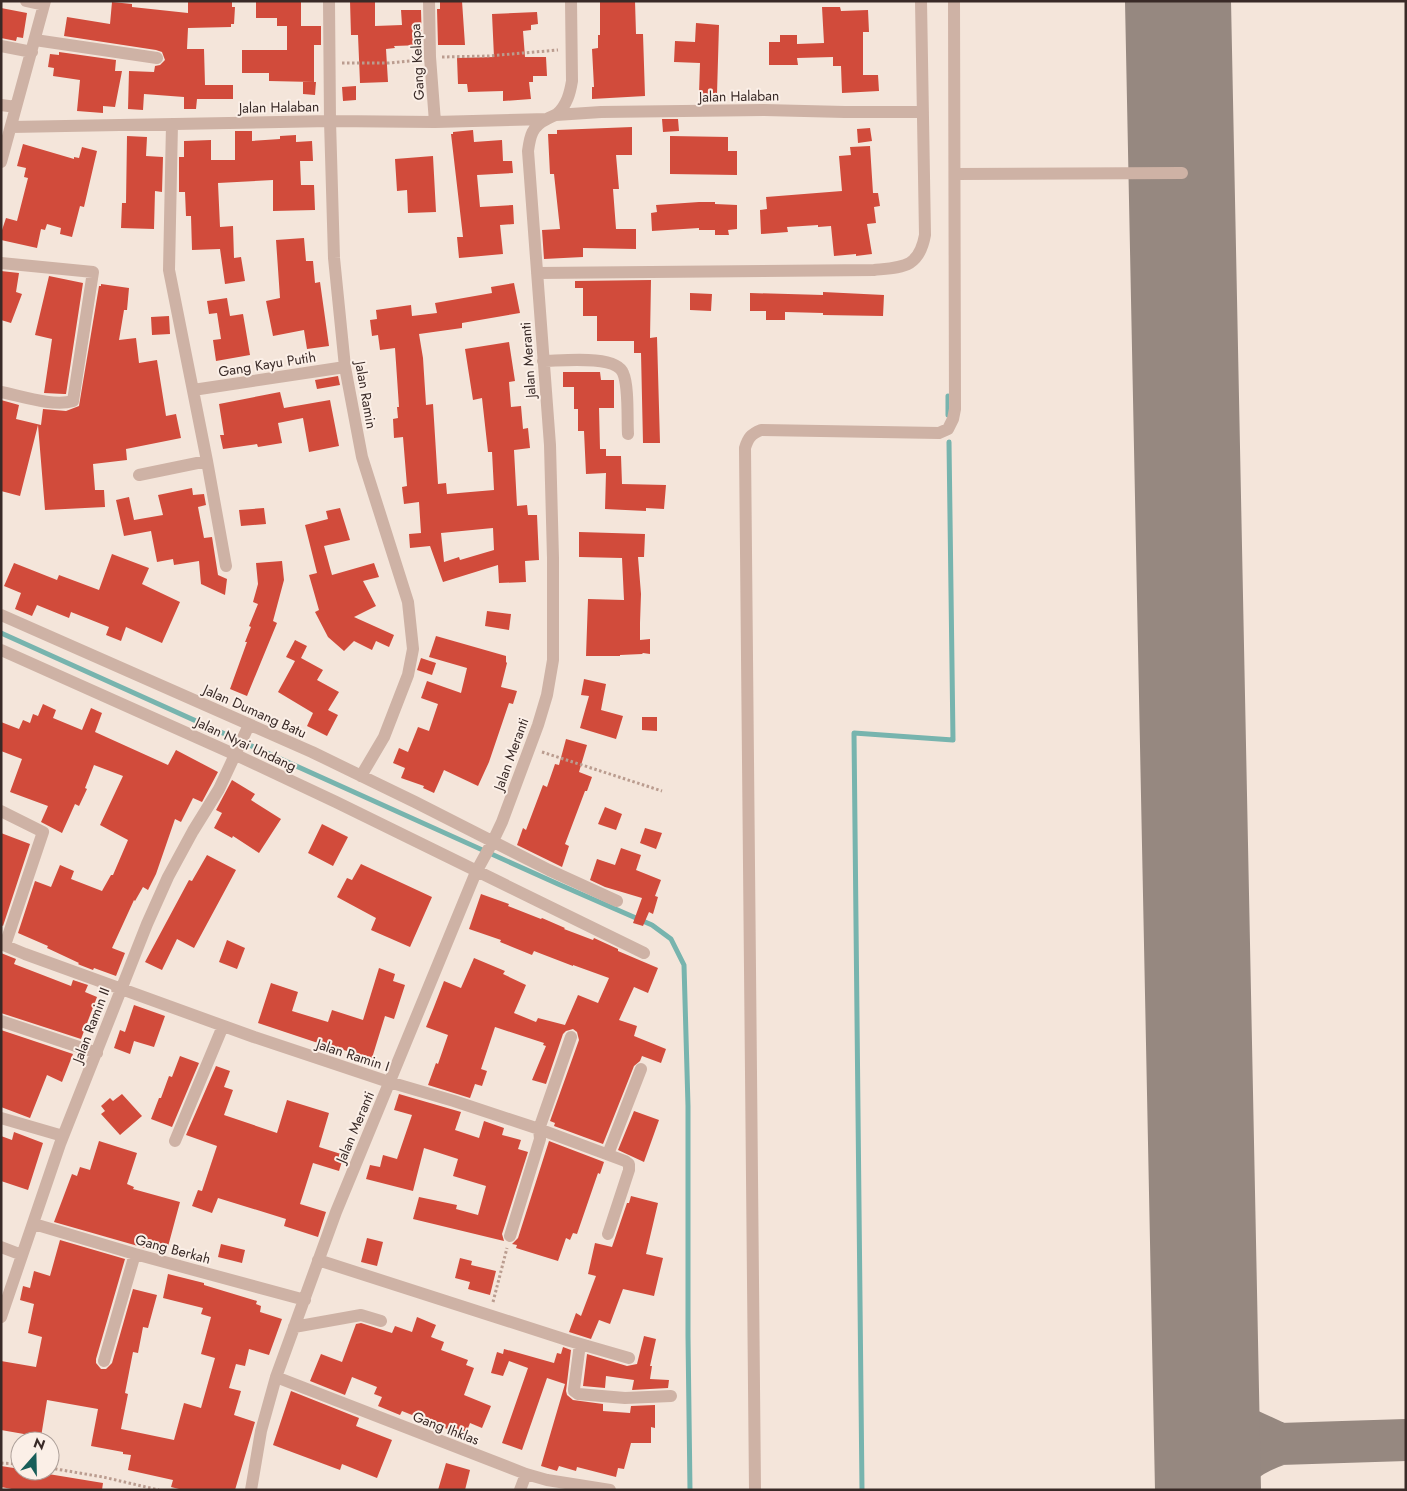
<svg xmlns="http://www.w3.org/2000/svg" width="1407" height="1491" font-family="Jost,sans-serif">
  <rect width="100%" height="100%" fill="#f4e5da"/>
  <g fill="none" stroke-linecap="round" stroke-linejoin="round">
    <path stroke="#77b4ae" stroke-width="5" d="M 948,396 L 948,415
      M 1,633 L 558,884 L 652,925 L 671,939 L 684,965 L 688,1106 L 688,1336 L 690,1490
      M 862,1490 L 854,733 L 953,740 L 949,442"/>
    <path stroke="#968880" stroke-width="42" d="M 1205,1361 L 1212,1380 L 1225,1407 L 1243,1427 L 1280,1444 L 1406,1440
      M 1222,1490 C 1232,1465 1256,1452 1280,1444"/>
    <path stroke="#968880" stroke-width="106" d="M 1178,1 L 1208,1490"/>
  </g>
  <path fill="#d14b3b" fill-rule="evenodd" d="M 188,1 L 232,1 L 232,7 L 235,7 L 234,24 L 231,24 L 231,27 L 188,28 L 187,49 L 204,49 L 205,85 L 233,85 L 233,99 L 197,99 L 196,109 L 184,109 L 184,97 L 144,94 L 143,110 L 128,109 L 129,71 L 154,72 L 155,66 L 160,65 L 165,60 L 162,52 L 156,50 L 64,36 L 67,17 L 110,24 L 112,2 L 132,4 L 132,7 L 188,13 Z
    M 256,1 L 301,1 L 301,26 L 321,26 L 321,45 L 314,45 L 314,82 L 269,81 L 269,73 L 242,73 L 242,50 L 287,50 L 287,26 L 277,26 L 277,18 L 256,18 Z
    M 350,1 L 375,1 L 375,26 L 402,25 L 401,10 L 421,10 L 422,45 L 394,46 L 395,48 L 386,49 L 388,82 L 360,83 L 358,35 L 351,35 Z
    M 440,1 L 462,1 L 465,45 L 438,45 L 437,9 L 440,9 Z
    M 600,1 L 635,1 L 636,34 L 643,34 L 645,96 L 592,99 L 592,87 L 594,87 L 592,49 L 598,48 L 598,35 L 600,35 Z
    M 822,7 L 840,7 L 841,11 L 868,10 L 869,32 L 863,32 L 863,75 L 878,75 L 879,91 L 842,93 L 841,66 L 833,66 L 833,57 L 797,58 L 798,65 L 769,65 L 769,42 L 780,42 L 780,35 L 797,35 L 797,44 L 824,43 Z
    M 1,8 L 27,13 L 23,38 L 17,37 L 16,41 L 1,38 Z
    M 537,12 L 538,24 L 531,25 L 531,30 L 523,31 L 525,57 L 546,57 L 547,76 L 533,76 L 533,82 L 529,82 L 531,99 L 503,101 L 503,91 L 468,92 L 467,84 L 458,84 L 457,58 L 494,57 L 492,14 Z
    M 696,23 L 719,25 L 717,94 L 699,94 L 700,63 L 674,62 L 675,41 L 695,42 Z
    M 59,52 L 116,60 L 115,71 L 122,71 L 115,107 L 103,106 L 103,113 L 77,111 L 80,80 L 53,76 L 54,68 L 48,67 L 50,54 L 59,55 Z
    M 303,82 L 316,82 L 315,95 L 303,94 Z
    M 356,86 L 356,100 L 343,101 L 342,87 Z
    M 662,119 L 678,119 L 679,131 L 663,132 Z
    M 632,127 L 632,155 L 616,155 L 619,189 L 613,189 L 616,229 L 636,229 L 636,249 L 583,248 L 583,257 L 544,259 L 542,230 L 560,229 L 554,174 L 550,174 L 548,134 L 557,134 L 557,130 Z
    M 870,128 L 872,141 L 858,143 L 857,129 Z
    M 473,130 L 474,142 L 502,140 L 503,161 L 512,161 L 513,173 L 477,175 L 480,207 L 513,205 L 514,224 L 500,225 L 503,254 L 459,258 L 457,237 L 463,237 L 451,134 L 453,134 L 453,132 Z
    M 235,131 L 252,131 L 252,141 L 280,139 L 280,136 L 296,135 L 296,142 L 312,141 L 313,161 L 300,161 L 301,185 L 314,185 L 315,210 L 273,211 L 273,180 L 218,183 L 220,227 L 233,226 L 234,258 L 241,257 L 245,281 L 225,284 L 220,249 L 192,250 L 191,216 L 186,216 L 185,192 L 179,192 L 179,157 L 184,157 L 184,141 L 211,140 L 211,160 L 235,160 Z
    M 127,136 L 147,137 L 146,156 L 163,157 L 162,192 L 155,191 L 154,229 L 121,228 L 122,203 L 126,203 Z
    M 670,136 L 728,137 L 728,151 L 737,151 L 737,175 L 670,174 Z
    M 23,144 L 74,159 L 74,157 L 79,158 L 82,147 L 97,151 L 84,207 L 80,206 L 72,237 L 60,234 L 61,228 L 47,224 L 45,230 L 41,229 L 37,248 L 1,240 L 1,233 L 6,218 L 17,221 L 28,178 L 24,177 L 26,168 L 17,166 Z
    M 870,146 L 873,193 L 878,193 L 880,206 L 874,207 L 876,223 L 867,224 L 872,254 L 856,256 L 856,254 L 834,256 L 831,226 L 818,227 L 818,225 L 787,227 L 788,232 L 761,234 L 760,210 L 767,209 L 766,197 L 842,191 L 839,156 L 851,155 L 850,147 Z
    M 433,156 L 436,212 L 408,213 L 407,190 L 397,191 L 395,159 Z
    M 699,202 L 715,202 L 715,204 L 737,205 L 737,229 L 728,230 L 729,235 L 715,235 L 715,230 L 699,230 L 699,228 L 652,231 L 651,213 L 657,212 L 656,205 Z
    M 304,238 L 306,261 L 313,261 L 315,283 L 320,282 L 329,346 L 307,349 L 304,330 L 273,336 L 266,301 L 280,298 L 276,240 Z
    M 1,271 L 19,273 L 16,292 L 22,294 L 11,323 L 1,320 Z
    M 49,276 L 83,283 L 66,394 L 64,394 L 44,393 L 52,339 L 35,335 Z
    M 651,280 L 650,338 L 657,337 L 660,443 L 643,443 L 641,353 L 634,353 L 634,341 L 597,341 L 597,316 L 583,316 L 583,288 L 575,288 L 575,281 Z
    M 514,283 L 520,313 L 462,323 L 462,328 L 419,334 L 423,358 L 426,405 L 433,404 L 438,484 L 446,483 L 447,494 L 494,490 L 492,452 L 488,452 L 482,398 L 473,400 L 465,349 L 509,342 L 515,381 L 509,382 L 511,407 L 521,406 L 523,429 L 528,428 L 530,448 L 514,450 L 517,506 L 527,505 L 528,515 L 537,515 L 539,560 L 525,561 L 526,582 L 499,583 L 498,565 L 443,582 L 430,546 L 410,548 L 409,534 L 421,533 L 419,502 L 404,504 L 402,487 L 407,486 L 403,437 L 394,438 L 393,419 L 398,418 L 397,407 L 399,407 L 395,348 L 380,350 L 378,335 L 372,336 L 370,320 L 377,319 L 376,310 L 411,305 L 412,316 L 437,313 L 435,303 L 492,293 L 491,287 ZM 493,528 L 494,550 L 460,560 L 459,557 L 444,562 L 441,533 Z
    M 101,284 L 129,288 L 127,310 L 124,310 L 119,340 L 136,338 L 139,363 L 157,360 L 166,416 L 176,414 L 181,438 L 126,449 L 127,460 L 93,464 L 95,490 L 104,490 L 105,507 L 45,510 L 38,425 L 20,496 L 1,491 L 1,400 L 19,405 L 16,419 L 41,425 L 43,409 L 66,411 L 79,406 L 99,286 L 101,286 Z
    M 823,292 L 884,295 L 883,316 L 823,315 L 823,313 L 785,312 L 785,320 L 766,320 L 766,311 L 750,311 L 750,293 L 823,295 Z
    M 690,293 L 712,294 L 711,311 L 690,310 Z
    M 227,298 L 230,316 L 243,314 L 250,355 L 216,361 L 213,340 L 221,339 L 217,313 L 209,314 L 207,301 Z
    M 169,316 L 170,334 L 152,335 L 151,317 Z
    M 563,372 L 600,372 L 601,380 L 614,380 L 614,408 L 599,408 L 600,449 L 606,449 L 606,456 L 621,456 L 622,484 L 666,485 L 664,509 L 646,508 L 646,511 L 605,509 L 606,473 L 586,474 L 584,431 L 578,431 L 578,409 L 574,409 L 574,387 L 563,387 Z
    M 338,376 L 340,385 L 317,389 L 315,380 Z
    M 280,392 L 284,408 L 330,400 L 339,446 L 309,452 L 303,418 L 278,423 L 282,443 L 258,447 L 257,444 L 223,449 L 220,435 L 224,435 L 219,404 Z
    M 192,488 L 193,495 L 204,494 L 206,505 L 198,507 L 204,538 L 212,537 L 218,575 L 227,579 L 225,595 L 201,584 L 199,561 L 174,565 L 173,559 L 157,562 L 151,531 L 124,536 L 116,500 L 129,497 L 134,520 L 163,515 L 158,495 Z
    M 264,508 L 266,524 L 241,526 L 239,510 Z
    M 340,508 L 350,540 L 324,546 L 332,575 L 374,563 L 379,577 L 363,581 L 376,606 L 354,617 L 394,635 L 389,647 L 376,641 L 372,650 L 354,641 L 344,651 L 328,637 L 315,612 L 319,610 L 309,575 L 317,573 L 305,525 L 328,519 L 326,511 Z
    M 579,532 L 645,534 L 644,557 L 638,557 L 641,594 L 640,623 L 640,640 L 650,639 L 650,654 L 643,653 L 642,654 L 620,655 L 620,656 L 586,656 L 588,599 L 624,600 L 622,558 L 579,557 Z
    M 112,554 L 149,568 L 142,584 L 180,602 L 162,643 L 126,627 L 121,641 L 106,635 L 109,627 L 71,612 L 69,618 L 37,605 L 32,616 L 15,609 L 21,593 L 4,586 L 14,563 L 57,580 L 59,575 L 99,590 Z
    M 282,561 L 284,580 L 273,621 L 277,623 L 247,696 L 230,689 L 247,642 L 245,642 L 251,627 L 249,626 L 258,604 L 253,602 L 258,584 L 256,563 Z
    M 487,611 L 511,614 L 509,630 L 485,626 Z
    M 436,636 L 506,656 L 506,662 L 507,663 L 501,687 L 517,691 L 513,704 L 509,703 L 489,762 L 478,786 L 444,770 L 434,793 L 423,788 L 424,786 L 401,778 L 405,768 L 393,763 L 399,748 L 408,752 L 418,727 L 429,731 L 438,704 L 421,698 L 427,681 L 461,693 L 467,668 L 429,657 Z
    M 295,640 L 307,646 L 301,658 L 323,670 L 317,680 L 339,692 L 328,710 L 338,715 L 327,736 L 307,726 L 313,713 L 278,692 L 295,661 L 286,657 Z
    M 421,658 L 436,663 L 432,675 L 417,670 Z
    M 584,679 L 606,684 L 601,710 L 623,716 L 616,739 L 580,728 L 589,696 L 581,695 Z
    M 43,704 L 56,710 L 53,718 L 82,730 L 91,708 L 102,713 L 95,732 L 168,765 L 176,750 L 218,772 L 202,802 L 193,798 L 181,822 L 175,819 L 156,874 L 148,890 L 143,887 L 135,901 L 134,900 L 112,948 L 125,953 L 116,976 L 94,968 L 93,970 L 80,965 L 78,964 L 79,963 L 47,948 L 48,946 L 18,933 L 35,881 L 51,887 L 60,865 L 74,871 L 71,879 L 102,891 L 111,875 L 113,875 L 128,840 L 100,825 L 123,776 L 94,765 L 85,788 L 87,789 L 79,806 L 75,804 L 62,833 L 41,822 L 48,806 L 10,792 L 22,759 L 1,751 L 1,722 L 19,729 L 23,720 L 30,723 L 33,714 L 38,716 Z
    M 642,717 L 657,717 L 657,731 L 642,730 Z
    M 566,739 L 587,745 L 579,772 L 592,777 L 587,791 L 585,791 L 565,844 L 569,846 L 562,867 L 517,845 L 523,828 L 526,830 L 543,785 L 547,787 L 555,764 L 559,765 Z
    M 232,780 L 255,794 L 251,800 L 281,819 L 259,853 L 233,836 L 232,838 L 214,828 L 222,813 L 216,810 Z
    M 605,807 L 622,814 L 616,830 L 598,824 Z
    M 322,824 L 348,837 L 333,866 L 308,853 Z
    M 645,828 L 662,833 L 656,849 L 640,843 Z
    M 1,833 L 30,844 L 3,926 L 1,925 Z
    M 621,848 L 641,855 L 636,870 L 661,880 L 655,896 L 658,897 L 653,914 L 649,912 L 643,926 L 633,923 L 642,898 L 605,887 L 590,880 L 597,859 L 615,865 Z
    M 207,855 L 236,870 L 194,948 L 177,939 L 162,970 L 145,962 L 189,880 L 192,881 Z
    M 361,864 L 432,897 L 410,947 L 371,930 L 376,918 L 337,897 L 347,878 L 352,880 Z
    M 481,894 L 509,904 L 508,906 L 541,919 L 542,918 L 565,928 L 564,929 L 593,940 L 594,938 L 618,949 L 618,951 L 658,968 L 648,993 L 634,987 L 619,1020 L 637,1026 L 634,1036 L 666,1049 L 661,1063 L 642,1056 L 640,1061 L 634,1066 L 603,1144 L 554,1126 L 555,1123 L 550,1121 L 579,1040 L 577,1032 L 573,1029 L 566,1031 L 563,1034 L 546,1084 L 532,1080 L 546,1046 L 543,1045 L 544,1043 L 495,1027 L 481,1069 L 487,1071 L 482,1086 L 475,1084 L 470,1098 L 428,1085 L 436,1063 L 438,1064 L 448,1035 L 426,1027 L 434,1007 L 444,981 L 461,988 L 474,958 L 505,971 L 503,974 L 526,985 L 514,1013 L 536,1022 L 538,1018 L 565,1025 L 578,995 L 598,1003 L 609,978 L 573,965 L 573,966 L 534,951 L 532,955 L 500,942 L 501,940 L 469,929 Z
    M 227,940 L 245,948 L 237,969 L 219,962 Z
    M 1,953 L 16,959 L 14,964 L 40,974 L 71,986 L 73,980 L 88,985 L 85,992 L 97,997 L 81,1039 L 1,1013 Z
    M 379,968 L 395,974 L 393,981 L 405,985 L 394,1019 L 385,1016 L 372,1058 L 315,1042 L 258,1023 L 271,983 L 298,992 L 292,1011 L 328,1022 L 332,1010 L 363,1020 Z
    M 134,1005 L 165,1016 L 154,1047 L 134,1041 L 130,1054 L 114,1048 L 120,1030 L 125,1032 Z
    M 1,1030 L 73,1054 L 62,1082 L 47,1075 L 30,1118 L 1,1107 Z
    M 180,1056 L 199,1063 L 172,1127 L 151,1119 L 159,1098 L 161,1098 L 169,1076 L 172,1077 Z
    M 216,1066 L 230,1071 L 224,1087 L 233,1090 L 224,1115 L 277,1133 L 287,1100 L 329,1113 L 319,1147 L 344,1155 L 339,1171 L 313,1163 L 300,1204 L 326,1212 L 318,1237 L 284,1226 L 286,1219 L 218,1198 L 212,1213 L 192,1206 L 198,1190 L 202,1191 L 217,1146 L 186,1135 Z
    M 122,1094 L 142,1116 L 120,1135 L 101,1114 L 105,1111 L 101,1106 L 110,1098 L 113,1101 Z
    M 399,1094 L 461,1112 L 455,1130 L 479,1138 L 484,1121 L 504,1128 L 502,1135 L 521,1140 L 518,1149 L 528,1152 L 502,1234 L 504,1241 L 413,1219 L 419,1197 L 457,1205 L 456,1209 L 478,1215 L 486,1186 L 453,1176 L 458,1159 L 424,1148 L 413,1191 L 366,1179 L 370,1165 L 380,1167 L 383,1155 L 397,1159 L 412,1115 L 394,1110 Z
    M 634,1111 L 659,1120 L 644,1162 L 618,1150 Z
    M 14,1132 L 43,1143 L 28,1190 L 1,1181 L 1,1136 L 12,1140 Z
    M 99,1141 L 137,1153 L 127,1184 L 134,1187 L 133,1189 L 180,1202 L 166,1254 L 54,1222 L 72,1174 L 77,1176 L 80,1167 L 90,1170 Z
    M 549,1141 L 604,1162 L 600,1174 L 598,1173 L 577,1234 L 573,1233 L 570,1240 L 566,1238 L 558,1261 L 516,1248 L 517,1245 L 512,1244 L 518,1238 Z
    M 631,1196 L 658,1203 L 646,1254 L 663,1258 L 654,1296 L 623,1289 L 610,1324 L 599,1320 L 591,1339 L 569,1332 L 576,1313 L 581,1316 L 596,1276 L 588,1274 L 595,1243 L 612,1247 L 627,1203 L 629,1203 Z
    M 367,1238 L 383,1242 L 377,1266 L 361,1262 Z
    M 60,1240 L 125,1259 L 96,1359 L 96,1363 L 101,1369 L 106,1369 L 112,1363 L 133,1289 L 157,1295 L 148,1328 L 143,1327 L 138,1353 L 133,1352 L 125,1393 L 128,1394 L 121,1429 L 174,1440 L 184,1403 L 201,1408 L 215,1358 L 201,1354 L 211,1317 L 201,1314 L 203,1308 L 163,1298 L 168,1274 L 204,1283 L 204,1285 L 257,1301 L 256,1304 L 261,1306 L 260,1312 L 282,1319 L 269,1355 L 249,1349 L 245,1366 L 236,1364 L 229,1388 L 241,1391 L 234,1415 L 255,1422 L 235,1490 L 183,1490 L 171,1487 L 173,1480 L 128,1470 L 131,1455 L 123,1454 L 123,1452 L 91,1446 L 98,1409 L 47,1400 L 41,1437 L 1,1430 L 1,1361 L 36,1367 L 42,1337 L 28,1333 L 34,1304 L 20,1300 L 23,1286 L 30,1288 L 34,1271 L 50,1276 Z
    M 221,1244 L 245,1250 L 242,1263 L 218,1257 Z
    M 460,1258 L 472,1261 L 471,1265 L 496,1271 L 490,1295 L 468,1289 L 470,1282 L 455,1278 Z
    M 417,1317 L 436,1325 L 431,1337 L 444,1342 L 441,1350 L 468,1360 L 466,1365 L 474,1368 L 464,1395 L 491,1406 L 482,1428 L 470,1423 L 465,1436 L 402,1411 L 400,1415 L 378,1406 L 382,1397 L 374,1394 L 377,1387 L 352,1377 L 345,1395 L 310,1381 L 321,1354 L 342,1362 L 356,1324 L 361,1323 L 392,1333 L 395,1326 L 412,1332 Z
    M 644,1336 L 656,1339 L 650,1366 L 652,1366 L 650,1379 L 669,1380 L 668,1388 L 632,1390 L 634,1380 L 606,1376 L 605,1388 L 583,1386 L 587,1354 L 627,1366 L 637,1364 Z
    M 563,1347 L 571,1350 L 566,1391 L 567,1395 L 573,1400 L 603,1404 L 603,1411 L 630,1413 L 631,1406 L 655,1405 L 655,1428 L 651,1427 L 651,1443 L 631,1443 L 624,1469 L 618,1468 L 616,1477 L 577,1467 L 576,1471 L 559,1466 L 557,1471 L 541,1466 L 565,1384 L 547,1378 L 522,1450 L 502,1443 L 528,1368 L 509,1361 L 503,1376 L 491,1373 L 497,1352 L 503,1354 L 504,1349 L 554,1363 L 557,1353 L 561,1354 Z
    M 291,1391 L 359,1418 L 356,1426 L 392,1440 L 377,1478 L 342,1464 L 340,1470 L 273,1445 Z
    M 446,1463 L 470,1470 L 465,1490 L 438,1490 Z
    M 1,1466 L 20,1469 L 20,1471 L 30,1471 L 103,1483 L 102,1490 L 17,1490 L 1,1487 Z"/>
  <g fill="none" stroke-linecap="round" stroke-linejoin="round">
    <path stroke="#ba9c8f" stroke-width="3" stroke-dasharray="2.5 2.5" stroke-linecap="butt" d="M 442,57 L 488,56 L 558,50
      M 342,63 L 389,63 L 419,60
      M 542,752 L 662,791
      M 493,1302 L 507,1248
      M 1,1463 L 20,1464
      M 50,1468 L 103,1477 L 159,1490"/>
    <path stroke="#ceb2a5" stroke-width="12" d="M 26,1 L 44,5
      M 329,1 L 330,121 L 334,258 L 345,367 L 362,457 L 408,602 L 413,649 L 408,675 L 384,737 L 361,776
      M 429,1 L 430,57 L 435,122
      M 35,40 L 157,58
      M 1,46 L 32,52
      M 1,105 L 16,107
      M 556,115 L 601,112 L 764,110 L 845,112 L 923,112
      M 172,124 L 169,270 L 207,461 L 226,566
      M 11,127 L 330,121 L 435,122 L 547,119
      M 1,162 L 45,1
      M 955,174 L 1182,173
      M 1,263 L 93,272 L 73,401 C 54,407 21,396 1,392
      M 537,273 L 874,270 C 903,267 919,268 925,235 L 921,1
      M 543,361 C 560,361 616,354 623,373 C 629,386 627,419 628,434
      M 193,390 L 345,367
      M 139,475 L 207,461
      M 1,615 L 312,752 L 415,802 L 549,870 L 617,901
      M 1,650 L 236,755 L 336,802 L 644,953
      M 1,811 L 43,832 L 5,945
      M 1,944 L 25,954 L 254,1037 L 389,1082 L 454,1101 L 539,1129 L 625,1161 L 629,1164 L 629,1170 L 608,1234
      M 1,1021 L 97,1053
      M 1,1118 L 63,1136
      M 175,1141 L 223,1026
      M 608,1154 L 641,1069
      M 34,1224 L 135,1254 L 305,1300
      M 510,1236 L 540,1139 L 539,1129 L 571,1037
      M 1,1247 L 22,1255
      M 318,1260 L 570,1341 L 629,1358
      M 1,1317 L 60,1144 L 147,924 L 168,877 L 193,831 L 219,789 L 249,725
      M 294,1327 L 361,1315 L 381,1321
      M 580,1344 L 574,1389 L 574,1391 L 578,1394 L 625,1398 L 671,1396
      M 104,1361 L 135,1254
      M 276,1377 L 526,1474 L 547,1480 L 610,1490
      M 251,1490 L 261,1431 L 276,1377 L 336,1212 L 476,872 L 493,841 L 502,822 L 538,725 L 547,695 L 553,660 L 553,558 L 550,445 L 528,151 C 530,136 532,126 547,119 C 550,117 554,116 557,114 C 567,105 570,93 572,81 L 571,1
      M 520,1490 L 526,1474
      M 755,1490 L 745,448 C 748,438 751,434 761,430 L 939,433 L 948,429 L 953,419 L 955,409 L 954,1"/>
  </g>
  <g text-anchor="middle" stroke-width="4" stroke-linejoin="round" paint-order="stroke">
    <g font-size="14" fill="#392a27" stroke="#fbefe7">
      <text transform="translate(417 62) rotate(-93)" y="5">Gang Kelapa</text>
      <text transform="translate(739 96) rotate(-1)" y="5">Jalan Halaban</text>
      <text transform="translate(279 107) rotate(-1)" y="5">Jalan Halaban</text>
      <text transform="translate(528 360) rotate(-94)" y="5">Jalan Meranti</text>
      <text transform="translate(267 364) rotate(-9)" y="5">Gang Kayu Putih</text>
      <text transform="translate(366 395) rotate(80)" y="5">Jalan Ramin</text>
      <text transform="translate(255 711) rotate(24)" y="5">Jalan Dumang Batu</text>
      <text transform="translate(246 744) rotate(25)" y="5">Jalan Nyai Undang</text>
      <text transform="translate(511 754) rotate(-70)" y="5">Jalan Meranti</text>
      <text transform="translate(91 1025) rotate(-69)" y="5">Jalan Ramin II</text>
      <text transform="translate(353 1055) rotate(18)" y="5">Jalan Ramin I</text>
      <text transform="translate(355 1127) rotate(-67)" y="5">Jalan Meranti</text>
      <text transform="translate(173 1249) rotate(15)" y="5">Gang Berkah</text>
      <text transform="translate(446 1428) rotate(21)" y="5">Gang Ihklas</text>
    </g>
  </g>
  <rect width="1407" height="1491" fill="none" stroke="#392a27" stroke-width="5"/>
  <g transform="translate(35 1456) rotate(20)"><circle r="24" fill="#fbefe7" stroke="#ada09a"/>
  <path d="M0-4L9 19L0 12L-9 19Z" fill="#185e59"/>
  <text y="-8" font-size="14" font-weight="bold" text-anchor="middle" fill="#392a27">N</text>
  </g>
</svg>
